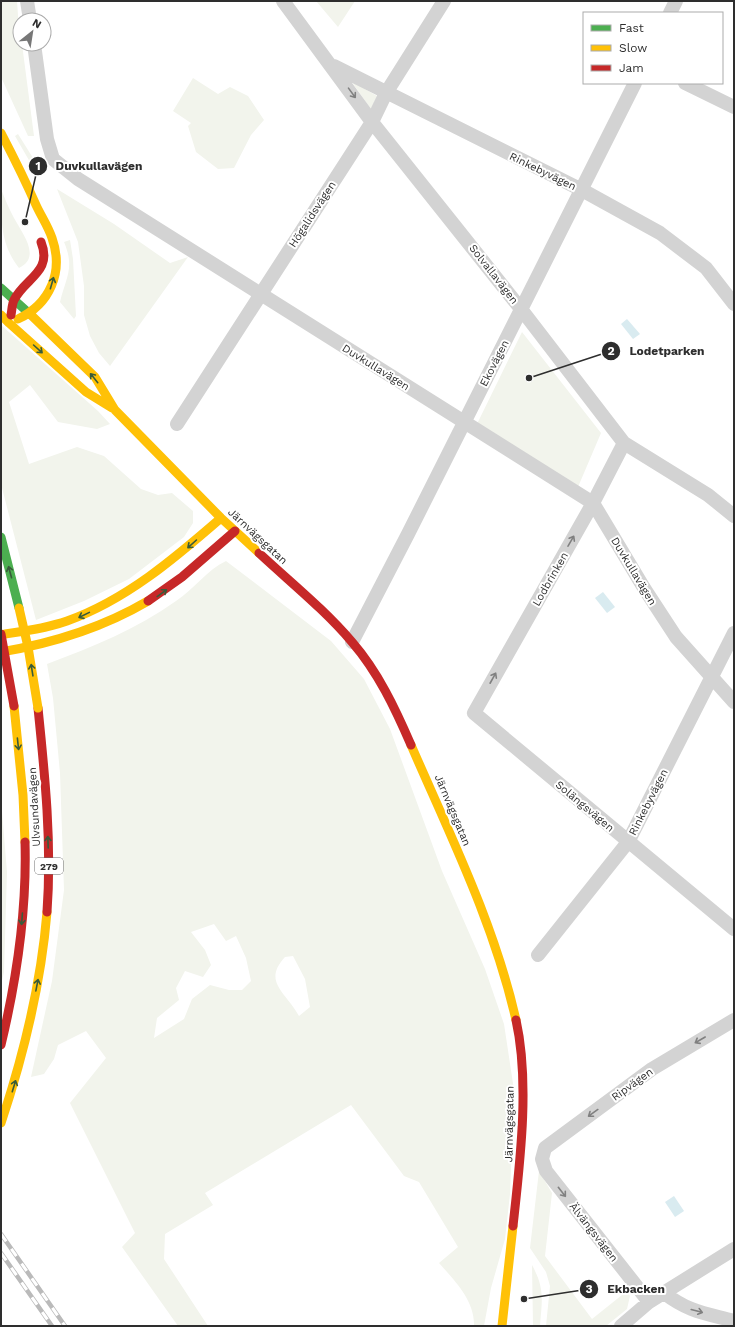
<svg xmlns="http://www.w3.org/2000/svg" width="735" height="1327" font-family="'Work Sans',sans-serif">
  <rect width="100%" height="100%" fill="#fff"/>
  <path fill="#f2f4ec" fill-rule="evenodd" d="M 1,1 L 17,1 L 20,44 L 22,44 L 34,136 L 28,136 L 1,77 Z
    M 316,1 L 355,1 L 338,27 Z
    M 193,78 L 218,94 L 230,87 L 248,96 L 264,120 L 251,135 L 234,168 L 218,169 L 196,152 L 188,126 L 191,123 L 173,111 Z
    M 351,81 L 377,96 L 371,109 Z
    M 18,134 L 33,158 L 30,162 L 15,136 Z
    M 1,189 C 5,199 9,209 14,218 C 22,233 42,257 19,268 C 0,244 1,219 1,189 Z
    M 57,189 L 114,224 L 170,263 L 188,257 L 110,366 L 99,353 L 90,336 L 84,315 L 84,286 L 78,242 Z
    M 70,240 L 73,259 L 76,316 L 74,319 L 60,302 C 66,277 75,268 64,242 Z
    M 1,325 L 98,411 L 110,424 L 97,429 L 58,422 L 30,385 L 9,402 L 29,464 L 77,447 L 104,456 L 141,489 L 158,495 L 172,493 L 193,511 L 193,523 L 184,537 L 129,579 L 84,601 L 36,620 L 1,484 Z
    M 522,332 L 601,433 L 578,487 L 477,424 Z
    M 226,561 L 331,641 L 364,679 L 390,729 L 442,871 L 485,969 L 504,1024 L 514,1090 L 510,1194 L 505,1239 L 491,1288 L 484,1326 L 474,1326 C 475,1301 455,1281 439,1263 L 458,1247 L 419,1182 L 404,1176 L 351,1105 L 205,1193 L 213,1205 L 165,1234 L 164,1259 L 208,1326 L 178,1326 L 122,1247 L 135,1233 L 70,1103 L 106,1058 L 86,1031 L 58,1045 L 54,1059 L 44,1074 L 31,1077 L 52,981 L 64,890 L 60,773 L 53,698 L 47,664 C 92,647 137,629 176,601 C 194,589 207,570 226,561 ZM 214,924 L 226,941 L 236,936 L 246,958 L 251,981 L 242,990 L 229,990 L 210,985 L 192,999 L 184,1019 L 154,1038 L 157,1018 L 179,1000 L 176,988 L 185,971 L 203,977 L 211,965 L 205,950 L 191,932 ZM 293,956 L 305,979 L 310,1007 L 299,1016 C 286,992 262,982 285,957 Z
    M 1,799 L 7,872 L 4,972 L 1,985 Z
    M 539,1171 L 552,1193 L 545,1256 L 592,1319 L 627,1291 L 630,1296 L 627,1309 L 606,1326 L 546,1326 L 550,1286 L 546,1272 L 530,1248 Z
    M 532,1265 C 545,1289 542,1299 540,1326 L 533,1326 Z"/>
  <path fill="#d9ebf0" d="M 627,319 L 640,334 L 633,339 L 621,324 Z
    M 603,592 L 615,607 L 607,613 L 595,598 Z
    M 674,1196 L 684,1211 L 675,1217 L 665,1202 Z"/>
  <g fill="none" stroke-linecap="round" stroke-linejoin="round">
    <path stroke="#d3d3d3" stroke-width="14" d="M 27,1 L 30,20
      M 283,1 L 372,122 L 521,309 L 624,443 L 708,495 L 734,516
      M 670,13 L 676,1
      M 34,44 L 47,139 L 53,159 L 78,179 L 593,503 L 644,588 L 676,637 L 734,702
      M 334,66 L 582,190 L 660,233 L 706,268 L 734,304
      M 685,83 L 734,107
      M 177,424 L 372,122 L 386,93 L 444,1
      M 624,443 L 593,503 L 474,713 L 734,929
      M 352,642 L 408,534 L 635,83
      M 538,955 L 628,842 L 734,633
      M 664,1293 C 689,1312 704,1313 734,1321
      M 649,1302 L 546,1171 L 542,1159 L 545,1148 L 652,1069 L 734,1020
      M 621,1326 L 649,1302 L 734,1249"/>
    <path stroke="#4caf50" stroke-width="9" d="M 1,288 L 31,315
      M 1,537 L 19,608"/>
    <path stroke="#ffc107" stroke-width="9" d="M 1,133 C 13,156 25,180 36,205 C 41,216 48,226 52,238 C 64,272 50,304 18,319
      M 1,315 L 9,323
      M 31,315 L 95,377 L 115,410 L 221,518 L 259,553
      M 9,323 L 86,392 L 112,408
      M 5,634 C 26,631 47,628 67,621 C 126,600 175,558 221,518
      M 1,652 C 54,643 102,628 148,601
      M 14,706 L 23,795 L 25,842
      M 411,745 C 450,835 494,923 516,1020
      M 1,1123 C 24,1054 41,985 47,912
      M 502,1326 L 513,1226"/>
    <path stroke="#c62828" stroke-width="9" d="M 11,315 C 12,310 12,304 14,300 C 25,278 53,272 41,242
      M 259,553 C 290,582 324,609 352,642 C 378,672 395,708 411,745
      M 148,601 L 182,577 L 235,531
      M 38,708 C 45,776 52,844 47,912
      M 1,1045 C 17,978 27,911 25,842
      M 513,1226 C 520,1162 530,1083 516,1020"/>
    <defs>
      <path id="rail" d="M 1,1234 L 65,1326
        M 1,1253 L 52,1326"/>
    </defs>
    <use href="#rail" stroke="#bababa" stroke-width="4.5"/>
    <use href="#rail" stroke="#fff" stroke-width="3" stroke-dasharray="9" stroke-linecap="butt"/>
    <path stroke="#ffc107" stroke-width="9" d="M 19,608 L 28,647 L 38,708"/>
    <path stroke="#c62828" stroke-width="9" d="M 1,634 L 14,706"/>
  </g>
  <defs><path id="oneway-shaft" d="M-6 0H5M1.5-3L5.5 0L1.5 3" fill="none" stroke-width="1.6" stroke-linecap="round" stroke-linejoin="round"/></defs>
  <g stroke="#808080">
    <use href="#oneway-shaft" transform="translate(352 93) rotate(54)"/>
    <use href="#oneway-shaft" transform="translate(571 541) rotate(-60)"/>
    <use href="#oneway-shaft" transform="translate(493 678) rotate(-61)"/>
    <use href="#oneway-shaft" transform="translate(700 1040) rotate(150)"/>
    <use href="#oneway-shaft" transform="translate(593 1113) rotate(144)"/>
    <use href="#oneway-shaft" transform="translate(562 1192) rotate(52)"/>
    <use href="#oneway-shaft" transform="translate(697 1311) rotate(15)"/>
  </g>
  <g stroke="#385b3a">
    <use href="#oneway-shaft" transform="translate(52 283) rotate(-74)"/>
    <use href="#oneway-shaft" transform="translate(38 349) rotate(42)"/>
    <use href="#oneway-shaft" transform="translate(94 378) rotate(-129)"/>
    <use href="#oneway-shaft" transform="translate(192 544) rotate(138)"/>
    <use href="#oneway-shaft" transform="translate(10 572) rotate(-105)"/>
    <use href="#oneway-shaft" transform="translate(162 593) rotate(-36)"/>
    <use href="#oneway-shaft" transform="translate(84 615) rotate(154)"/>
    <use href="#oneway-shaft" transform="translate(32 670) rotate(-99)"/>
    <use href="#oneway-shaft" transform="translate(18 744) rotate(84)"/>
    <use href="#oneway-shaft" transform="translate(48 842) rotate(-92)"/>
    <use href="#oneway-shaft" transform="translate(22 919) rotate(94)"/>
    <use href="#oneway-shaft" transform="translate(37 985) rotate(-79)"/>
    <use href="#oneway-shaft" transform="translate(14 1086) rotate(-73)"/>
  </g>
  <g text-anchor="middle" stroke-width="4" stroke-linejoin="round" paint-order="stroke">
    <rect fill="#fff" stroke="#6d6d6d" stroke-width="1" x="35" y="858" width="28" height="16" rx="3"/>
    <g font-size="10" font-weight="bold" fill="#2e2e2e">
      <text x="49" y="870">279</text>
    </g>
    <g font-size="11" fill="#2e2e2e" stroke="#fff">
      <text transform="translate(543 171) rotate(26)" y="4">Rinkebyvägen</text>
      <text transform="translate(312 214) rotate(-57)" y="4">Högalidsvägen</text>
      <text transform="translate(494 274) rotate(52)" y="4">Solvallavägen</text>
      <text transform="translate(494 363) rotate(-63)" y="4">Ekovägen</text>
      <text transform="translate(376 367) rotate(32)" y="4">Duvkullavägen</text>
      <text transform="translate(258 536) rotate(43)" y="4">Järnvägsgatan</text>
      <text transform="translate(634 571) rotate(59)" y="4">Duvkullavägen</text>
      <text transform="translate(550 579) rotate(-60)" y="4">Lodbrinken</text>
      <text transform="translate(648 802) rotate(-63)" y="4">Rinkebyvägen</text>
      <text transform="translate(585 806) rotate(40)" y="4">Solängsvägen</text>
      <text transform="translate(34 807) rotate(-93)" y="4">Ulvsundavägen</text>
      <text transform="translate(453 810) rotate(67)" y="4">Järnvägsgatan</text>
      <text transform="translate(632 1084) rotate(-36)" y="4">Ripvägen</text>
      <text transform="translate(509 1124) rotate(-89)" y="4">Järnvägsgatan</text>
      <text transform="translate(594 1232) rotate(52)" y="4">Älvängsvägen</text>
    </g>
  </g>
  <path fill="none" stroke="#2e2e2e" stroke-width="1.5" d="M25 222L38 166M529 378L611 351M524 1299L589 1289"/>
  <g fill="#2e2e2e" stroke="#fff" stroke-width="1.5">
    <circle cx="25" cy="222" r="4"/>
    <circle cx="529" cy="378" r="4"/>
    <circle cx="524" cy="1299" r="4"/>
    <circle cx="38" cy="166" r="10"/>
    <circle cx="611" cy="351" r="10"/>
    <circle cx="589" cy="1289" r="10"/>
  </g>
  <g font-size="12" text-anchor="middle" font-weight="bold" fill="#fff">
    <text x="38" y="170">1</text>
    <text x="611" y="355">2</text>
    <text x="589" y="1293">3</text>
  </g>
  <g font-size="12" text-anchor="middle" font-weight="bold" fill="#2e2e2e" stroke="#fff" stroke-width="4" stroke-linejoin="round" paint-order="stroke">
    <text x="99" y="170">Duvkullavägen</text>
    <text x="667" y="355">Lodetparken</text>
    <text x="636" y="1293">Ekbacken</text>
  </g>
  <rect width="735" height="1327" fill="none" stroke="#2e2e2e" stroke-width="4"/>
  <rect x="583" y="12" width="140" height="72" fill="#ffffff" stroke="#ababab"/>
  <rect x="591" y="25" width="20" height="6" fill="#4caf50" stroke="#ababab"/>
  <text x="619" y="32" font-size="12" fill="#2e2e2e">Fast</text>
  <rect x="591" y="45" width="20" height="6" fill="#ffc107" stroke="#ababab"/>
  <text x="619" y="52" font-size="12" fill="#2e2e2e">Slow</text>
  <rect x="591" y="65" width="20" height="6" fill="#c62828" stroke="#ababab"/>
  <text x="619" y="72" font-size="12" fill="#2e2e2e">Jam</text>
  <g transform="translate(32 32) rotate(30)"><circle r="19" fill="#ffffff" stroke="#ababab"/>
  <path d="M0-3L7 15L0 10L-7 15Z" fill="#777777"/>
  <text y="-6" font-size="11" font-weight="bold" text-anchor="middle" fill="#2e2e2e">N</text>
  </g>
</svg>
